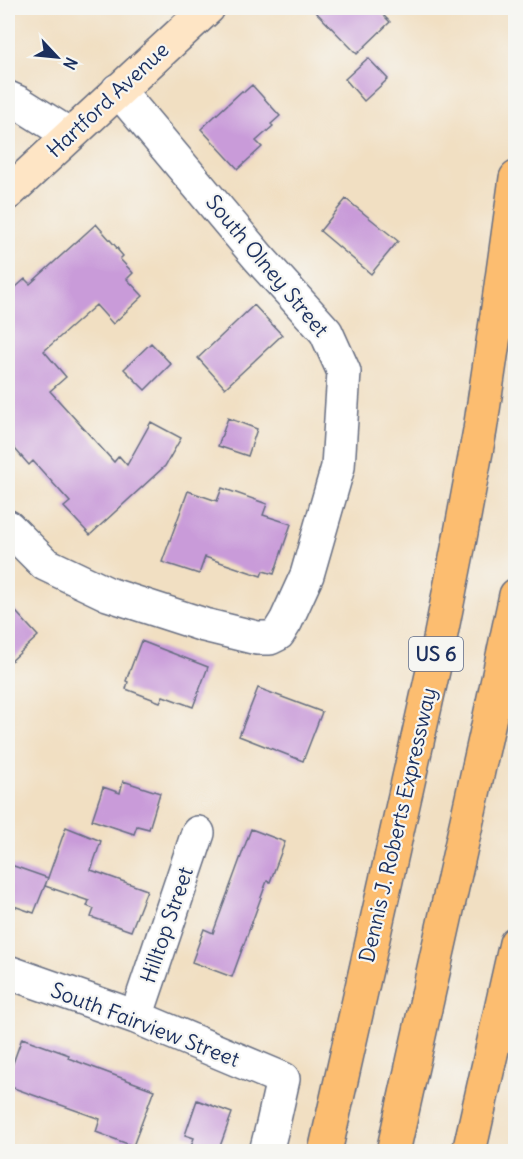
<svg xmlns="http://www.w3.org/2000/svg" width="523" height="1159" font-family="Delius,sans-serif">
  <rect width="100%" height="100%" fill="#f6f6f2"/>
  <filter id="ink" filterUnits="userSpaceOnUse"><feTurbulence type="fractalNoise" baseFrequency=".0167" numOctaves="2"/><feDisplacementMap in="SourceGraphic" scale="12" xChannelSelector="R" yChannelSelector="G"/><feConvolveMatrix kernelMatrix="1 2 1 2 8 2 1 2 1" color-interpolation-filters="sRGB"/></filter>
  <filter id="wash" filterUnits="userSpaceOnUse"><feTurbulence type="fractalNoise" baseFrequency=".008" numOctaves="4" result="noise"/><feDisplacementMap in="SourceGraphic" scale="24" xChannelSelector="R" yChannelSelector="G"/><feGaussianBlur stdDeviation="1.35" result="paint"/><feColorMatrix in="noise" values="0 0 0 0 0 0 0 0 0 0 0 0 0 0 0 0 0 1.4 0 .05"/><feComposite in="paint" operator="in"/></filter>
  <g filter="url(#wash)">
    <rect width="100%" height="100%" fill="#f1dfc2"/>
    <g id="blocks">
      <path fill="#c99bd9" d="M 312,8 L 376,8 L 390,22 L 357,54 Z
        M 368,58 L 388,79 L 364,101 L 345,79 Z
        M 252,85 L 280,116 L 271,124 L 273,126 L 256,141 L 262,147 L 238,169 L 201,129 L 242,91 L 244,92 Z
        M 346,199 L 398,241 L 371,274 L 320,231 Z
        M 96,224 L 118,249 L 117,249 L 123,256 L 120,259 L 133,273 L 127,279 L 143,296 L 113,324 L 96,305 L 44,351 L 66,377 L 50,391 L 114,462 L 119,456 L 127,465 L 151,422 L 181,438 L 165,466 L 90,535 L 64,507 L 70,502 L 33,461 L 29,465 L 8,441 L 8,294 L 25,279 L 30,284 Z
        M 254,305 L 282,335 L 225,388 L 198,358 Z
        M 151,343 L 171,364 L 145,390 L 124,369 Z
        M 228,418 L 257,429 L 248,456 L 218,446 Z
        M 222,488 L 267,504 L 263,515 L 291,524 L 274,574 L 263,571 L 261,576 L 205,557 L 199,574 L 162,562 L 188,491 L 217,501 Z
        M 8,603 L 38,636 L 8,664 Z
        M 141,641 L 208,667 L 193,707 L 163,696 L 160,702 L 126,689 L 128,682 L 126,681 Z
        M 258,688 L 322,712 L 303,761 L 239,736 Z
        M 123,781 L 160,793 L 149,829 L 137,826 L 134,834 L 92,820 L 103,787 L 120,793 Z
        M 66,827 L 101,841 L 91,870 L 147,890 L 131,931 L 91,917 L 94,909 L 87,906 L 89,901 L 45,886 Z
        M 251,829 L 285,842 L 270,882 L 267,881 L 232,977 L 192,962 L 204,929 L 213,933 Z
        M 8,864 L 48,878 L 34,913 L 8,904 Z
        M 22,1038 L 69,1055 L 68,1058 L 154,1090 L 133,1146 L 96,1132 L 100,1119 L 8,1086 L 8,1077 Z
        M 197,1100 L 232,1113 L 218,1152 L 189,1152 L 194,1138 L 185,1135 Z"/>
    </g>
  </g>
  <g filter="url(#ink)">
    <use href="#blocks" fill-opacity="0" stroke="#666d81" stroke-width="1.5"/>
    <g fill="none" stroke-linecap="round" stroke-linejoin="round">
      <defs>
        <path id="street" d="M 8,98 L 19,103 L 70,135
          M 8,527 L 45,564 L 108,594 L 204,625 L 257,638 L 270,638 L 278,634 L 286,621 L 307,575 L 338,467 L 344,372 L 326,332 L 259,258 L 118,90
          M 8,972 L 136,1017 L 283,1079 L 273,1124 L 266,1152
          M 136,1017 L 198,833"/>
        <path id="secondary" d="M 8,193 L 208,8"/>
        <path id="highway" d="M 325,1152 L 439,644 L 460,538 L 480,430 L 496,322 L 516,178
          M 393,1152 L 486,735 L 516,595
          M 469,1152 L 516,943"/>
      </defs>
      <use href="#street" stroke="#666d81" stroke-width="36"/>
      <use href="#secondary" stroke="#666d81" stroke-width="36"/>
      <use href="#highway" stroke="#666d81" stroke-width="36"/>
      <use href="#street" stroke="#fff" stroke-width="33"/>
      <use href="#secondary" stroke="#fee5c5" stroke-width="33"/>
      <use href="#highway" stroke="#fcbd6f" stroke-width="33"/>
    </g>
  </g>
  <g text-anchor="middle" stroke-width="4.5" stroke-linejoin="round" paint-order="stroke">
    <rect fill="#f6f6f2" stroke="#5d6b8a" stroke-width="1.5" x="409" y="637" width="54" height="34" rx="4.5"/>
    <g font-size="20" font-weight="bold" fill="#1b2f5e">
      <text x="436" y="661">US 6</text>
    </g>
    <g font-size="21" fill="#1b2f5e" stroke="#f6f6f2">
      <text transform="translate(108 100) rotate(-43)" y="7">Hartford Avenue</text>
      <text transform="translate(267 266) rotate(50)" y="7">South Olney Street</text>
      <text transform="translate(398 825) rotate(-77)" y="7">Dennis J. Roberts Expressway</text>
      <text transform="translate(167 925) rotate(-71)" y="7">Hilltop Street</text>
      <text transform="translate(145 1025) rotate(21)" y="7">South Fairview Street</text>
    </g>
  </g>
  <rect width="523" height="1159" fill="none" stroke="#f6f6f2" stroke-width="30"/>
  <g transform="translate(57 57) rotate(116)" stroke="#f6f6f2" stroke-width="4.5" paint-order="stroke">
  <path d="M0-4.5L10 22L0 15L-10 22Z" fill="#1b2f5e"/>
  <text y="-9" font-size="16" font-weight="bold" text-anchor="middle" fill="#1b2f5e">N</text>
  </g>
</svg>
